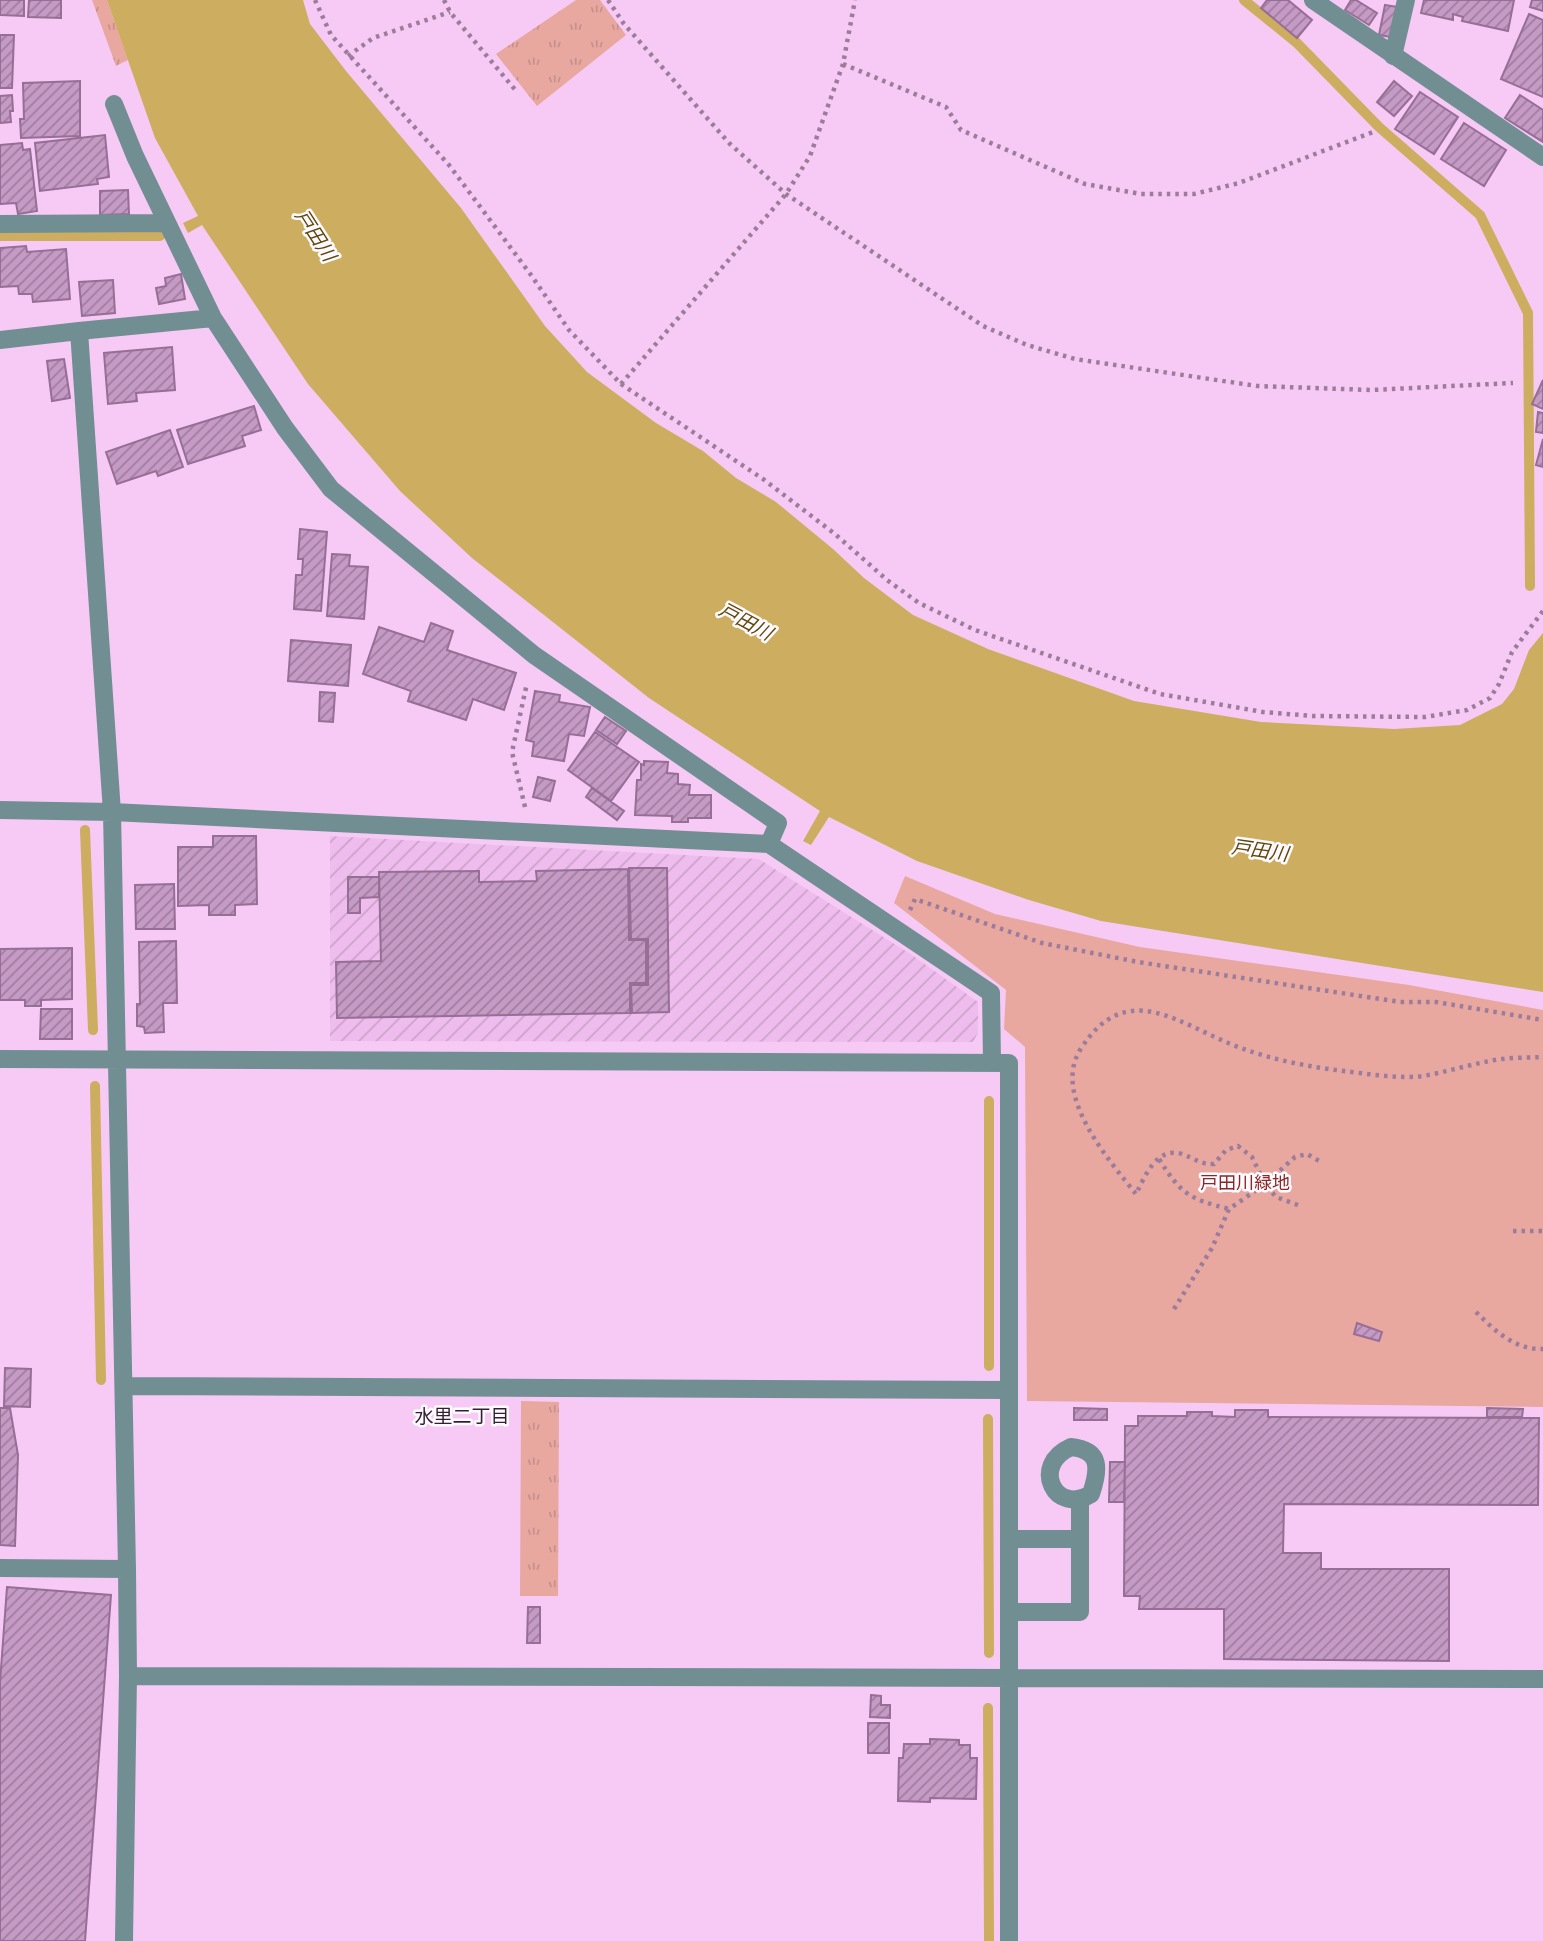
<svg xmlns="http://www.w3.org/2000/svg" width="1543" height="1941" font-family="Helvetica,'Noto Sans JP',sans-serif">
  <defs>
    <pattern id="industrial-furrows" width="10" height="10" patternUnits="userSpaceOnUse" patternTransform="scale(1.75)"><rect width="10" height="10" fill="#efbded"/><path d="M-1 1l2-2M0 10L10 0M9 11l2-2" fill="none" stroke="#cda2cc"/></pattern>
    <pattern id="grass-tufts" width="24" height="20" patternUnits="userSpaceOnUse" patternTransform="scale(1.75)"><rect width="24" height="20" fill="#e8a8a0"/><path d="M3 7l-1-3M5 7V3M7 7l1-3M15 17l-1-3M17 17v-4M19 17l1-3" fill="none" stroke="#c7908a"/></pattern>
    <pattern id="building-hatch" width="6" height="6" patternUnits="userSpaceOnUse" patternTransform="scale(1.75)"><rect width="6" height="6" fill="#c59ac4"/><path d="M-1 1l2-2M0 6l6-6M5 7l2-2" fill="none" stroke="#a07da0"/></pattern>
  </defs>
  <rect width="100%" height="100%" fill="#f7caf5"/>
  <path fill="url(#industrial-furrows)" d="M 330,836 L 759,859 L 912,955 L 978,1002 L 978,1033 L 973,1042 L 330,1041 Z"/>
  <path fill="url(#grass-tufts)" d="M 92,0 L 107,0 L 128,60 L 116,66 Z
    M 576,0 L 600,0 L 626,35 L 537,106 L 496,54 Z
    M 521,1401 L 559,1402 L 558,1596 L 520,1596 Z"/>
  <path fill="#e8a8a0" d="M 905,876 L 995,914 L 1140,947 L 1409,985 L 1543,1010 L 1543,1407 L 1027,1401 L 1025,1047 L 1004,1029 L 1006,990 L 894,903 Z"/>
  <path fill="#cdad5f" d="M 107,0 L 303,0 L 310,24 L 346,71 L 461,208 L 545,326 L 587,372 L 656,423 L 703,451 L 736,478 L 776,502 L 833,549 L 864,578 L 913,615 L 988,649 L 1134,701 L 1261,722 L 1394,729 L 1460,725 L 1502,704 L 1514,689 L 1529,650 L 1543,633 L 1543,992 L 1101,921 L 1029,900 L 917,861 L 829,817 L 811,845 L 803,841 L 820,811 L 649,698 L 472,558 L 400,491 L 308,384 L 202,225 L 188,233 L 183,223 L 198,216 L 155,138 Z"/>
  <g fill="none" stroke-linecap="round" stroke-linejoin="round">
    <path stroke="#cdad5f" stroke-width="10" d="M 1244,0 L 1297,43 L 1379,127 L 1480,215 L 1528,313 L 1530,586
      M 0,236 L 160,236
      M 85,830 L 93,1030
      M 95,1086 L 101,1380
      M 989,1101 L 989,1366
      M 988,1419 L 989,1653
      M 988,1708 L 989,1941"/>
  </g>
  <path fill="url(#building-hatch)" stroke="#976e96" stroke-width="2" d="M 0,0 L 24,0 L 24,16 L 0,15 Z
    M 29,0 L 61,0 L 61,18 L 28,17 Z
    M 1267,0 L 1288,0 L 1312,20 L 1297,38 L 1261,8 Z
    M 1351,0 L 1356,0 L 1377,13 L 1369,25 L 1345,10 Z
    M 1424,0 L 1514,0 L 1508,31 L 1462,21 L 1463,17 L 1453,14 L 1453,20 L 1421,13 Z
    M 1532,0 L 1543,0 L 1543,11 L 1530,7 Z
    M 1385,5 L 1398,7 L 1391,37 L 1379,35 Z
    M 1529,14 L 1543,20 L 1543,97 L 1501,79 Z
    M 0,35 L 14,35 L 12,88 L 0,88 Z
    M 80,81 L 80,136 L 21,138 L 20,119 L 24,119 L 23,83 Z
    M 1394,81 L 1412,96 L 1394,116 L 1377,102 Z
    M 1420,92 L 1458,117 L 1434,154 L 1395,129 Z
    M 12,95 L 13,111 L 10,111 L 11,122 L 0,123 L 0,96 Z
    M 1520,95 L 1543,110 L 1543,142 L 1505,118 Z
    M 1464,123 L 1506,150 L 1484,186 L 1441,159 Z
    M 105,135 L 109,177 L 97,179 L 98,184 L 40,191 L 35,143 Z
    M 22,143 L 23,150 L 30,149 L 37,211 L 18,214 L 16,203 L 0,204 L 0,145 Z
    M 128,190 L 129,214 L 100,215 L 100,191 Z
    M 26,246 L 27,252 L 66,249 L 70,299 L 33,302 L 32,294 L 19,294 L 18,286 L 0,287 L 0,248 Z
    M 181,274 L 185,299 L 159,304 L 156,288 L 166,286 L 165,278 Z
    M 113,280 L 115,313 L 82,316 L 79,282 Z
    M 172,347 L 175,390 L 136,393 L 137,401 L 108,404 L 104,353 Z
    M 64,359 L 70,398 L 52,401 L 47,361 Z
    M 1543,380 L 1543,409 L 1532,404 Z
    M 254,406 L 261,430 L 242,436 L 245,446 L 188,464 L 177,430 Z
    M 1538,412 L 1543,413 L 1543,433 L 1536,432 Z
    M 170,430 L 183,467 L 158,476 L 156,471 L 117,484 L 106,452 Z
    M 1543,439 L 1543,467 L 1536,465 Z
    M 300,529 L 327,532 L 321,611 L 294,609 L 296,575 L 302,575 L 303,559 L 298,559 Z
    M 332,554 L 350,555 L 349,566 L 368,567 L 364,619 L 327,616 Z
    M 431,623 L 453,631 L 447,650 L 516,673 L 504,710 L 473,699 L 466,720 L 408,701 L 411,691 L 363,674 L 379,627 L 424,642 Z
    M 291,640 L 351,645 L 348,686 L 288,681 Z
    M 535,691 L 560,695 L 559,702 L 590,707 L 584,736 L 569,734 L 564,761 L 532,756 L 534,742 L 526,740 Z
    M 320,692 L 335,693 L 333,722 L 319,721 Z
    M 605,717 L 626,731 L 617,744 L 596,730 Z
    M 595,732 L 639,762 L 611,801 L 568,770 Z
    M 644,761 L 668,762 L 667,773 L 678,774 L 678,784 L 690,785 L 689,795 L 711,795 L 711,818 L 688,818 L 688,822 L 672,822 L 672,816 L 635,815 L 637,780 L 641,780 L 641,764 L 644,765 Z
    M 538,777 L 555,781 L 550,801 L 533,797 Z
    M 592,788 L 624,811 L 617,820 L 586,797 Z
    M 213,836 L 256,836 L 257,904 L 235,905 L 235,915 L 209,915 L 209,905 L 178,906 L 178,847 L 213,847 Z
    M 629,868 L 667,868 L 669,1012 L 632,1013 L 631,985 L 648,985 L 648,939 L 631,939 Z
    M 628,869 L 629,940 L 646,940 L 646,983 L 630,983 L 630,1013 L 337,1018 L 336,962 L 381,961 L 379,872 L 479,871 L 479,882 L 537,881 L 536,871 Z
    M 348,877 L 379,877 L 379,897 L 360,898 L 360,913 L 348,913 Z
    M 174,884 L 175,929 L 136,929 L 135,885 Z
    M 176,941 L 177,1003 L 163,1003 L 164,1032 L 145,1033 L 144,1027 L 137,1026 L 137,1004 L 140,1004 L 139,942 Z
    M 72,948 L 72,999 L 41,1000 L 41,1006 L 25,1006 L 25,1000 L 0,1000 L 0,949 Z
    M 41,1009 L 72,1009 L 72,1039 L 40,1039 Z
    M 1357,1323 L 1382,1332 L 1379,1341 L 1354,1334 Z
    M 5,1368 L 31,1369 L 30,1407 L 4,1406 Z
    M 0,1408 L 10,1408 L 18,1455 L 15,1546 L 0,1545 Z
    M 1074,1408 L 1107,1409 L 1107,1420 L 1074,1420 Z
    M 1487,1408 L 1523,1409 L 1522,1417 L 1487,1417 Z
    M 1235,1410 L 1268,1410 L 1268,1417 L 1539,1418 L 1538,1505 L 1284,1504 L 1283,1553 L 1321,1553 L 1321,1569 L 1449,1569 L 1449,1661 L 1224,1659 L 1224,1609 L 1139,1609 L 1140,1596 L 1124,1596 L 1125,1426 L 1138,1426 L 1138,1416 L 1187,1416 L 1187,1412 L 1212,1412 L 1212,1416 L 1235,1417 Z
    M 1110,1462 L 1125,1462 L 1124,1502 L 1109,1502 Z
    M 7,1587 L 111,1595 L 85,1941 L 0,1941 L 0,1682 Z
    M 528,1607 L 540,1607 L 540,1643 L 527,1643 Z
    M 871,1695 L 881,1696 L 881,1705 L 890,1705 L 890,1718 L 870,1717 Z
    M 868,1723 L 889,1723 L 889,1753 L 868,1753 Z
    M 930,1739 L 959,1740 L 959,1745 L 970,1745 L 970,1758 L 977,1758 L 976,1799 L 930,1798 L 930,1802 L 898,1801 L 899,1758 L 903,1758 L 904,1744 L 930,1744 Z"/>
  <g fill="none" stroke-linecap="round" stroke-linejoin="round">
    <path stroke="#9c7c9b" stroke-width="4.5" stroke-dasharray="3.5 5" stroke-linecap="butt" d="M 315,0 L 331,35 L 449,165 L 531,275 L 569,330 L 621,384 L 763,479 L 835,534 L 887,580 L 919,603 L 975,630 L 1160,694 L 1263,712 L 1313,716 L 1425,717 L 1467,710 L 1490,698 L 1499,684 L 1512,652 L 1543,611
      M 444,0 L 450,12 L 517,92
      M 608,0 L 624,24 L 730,144 L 786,194 L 983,326 L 1027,345 L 1075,359 L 1257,386 L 1371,390 L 1513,383
      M 348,56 L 373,38 L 450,12
      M 843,64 L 946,107 L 961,130 L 1085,184 L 1141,194 L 1194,194 L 1239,183 L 1373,132
      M 621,384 L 786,194 L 810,156 L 843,64 L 855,0
      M 525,807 L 512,752 L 527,683
      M 910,910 L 915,899 L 1042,943 L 1138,962 L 1400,1002 L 1436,1002 L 1543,1020
      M 1159,1159 C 1181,1194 1189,1199 1229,1209
      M 1298,1205 L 1276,1197 L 1265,1184 L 1252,1157 L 1238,1146 L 1226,1150 L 1214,1164 C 1201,1165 1194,1158 1182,1154 C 1157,1146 1145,1176 1136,1194 C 1109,1160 1052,1096 1080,1050 C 1127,975 1180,1026 1241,1048 C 1273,1060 1310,1067 1344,1071 C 1369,1074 1397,1079 1423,1076 C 1446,1072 1468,1065 1490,1061 C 1507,1057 1526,1058 1543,1057
      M 1513,1231 L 1543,1231
      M 1174,1309 L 1212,1248 L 1229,1209 L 1265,1184 L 1295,1157 L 1307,1154 L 1321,1162
      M 1476,1312 C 1495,1331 1515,1350 1543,1349"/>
    <path stroke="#718f93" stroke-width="18" d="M 1071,1447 C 1102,1450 1099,1470 1091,1494 C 1055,1516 1030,1465 1071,1447 Z
      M 1009,1539 L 1080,1539
      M 1009,1612 L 1080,1612 L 1080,1501"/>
    <path stroke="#718f93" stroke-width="18" d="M 1313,0 L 1543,157
      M 1393,56 L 1406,0
      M 114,104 L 135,156 L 213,318 L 285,428 L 331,489 L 534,655 L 778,823 L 769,844
      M 0,224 L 167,223
      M 79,331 L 213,318
      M 0,340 L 79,331 L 112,812 L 127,1569 L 128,1676 L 124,1941
      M 0,810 L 112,812 L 769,844 L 991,993 L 992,1063
      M 0,1059 L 1009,1063 L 1009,1941
      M 124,1386 L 1009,1390
      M 0,1568 L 127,1569
      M 128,1676 L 1543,1679"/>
  </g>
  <g text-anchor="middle" stroke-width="5" stroke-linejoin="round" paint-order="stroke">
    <g font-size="18" fill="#8a2823" stroke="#fffaff">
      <text x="1245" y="1189">戸田川緑地</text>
    </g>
    <g font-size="19" font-style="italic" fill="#5d4808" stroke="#fffaff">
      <text transform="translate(316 235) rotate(57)" y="7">戸田川</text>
      <text transform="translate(746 621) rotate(28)" y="7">戸田川</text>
      <text transform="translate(1260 850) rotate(8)" y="7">戸田川</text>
    </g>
    <g font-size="19" fill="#301f30" stroke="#fffaff">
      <text x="462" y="1423">水里二丁目</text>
    </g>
  </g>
</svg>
